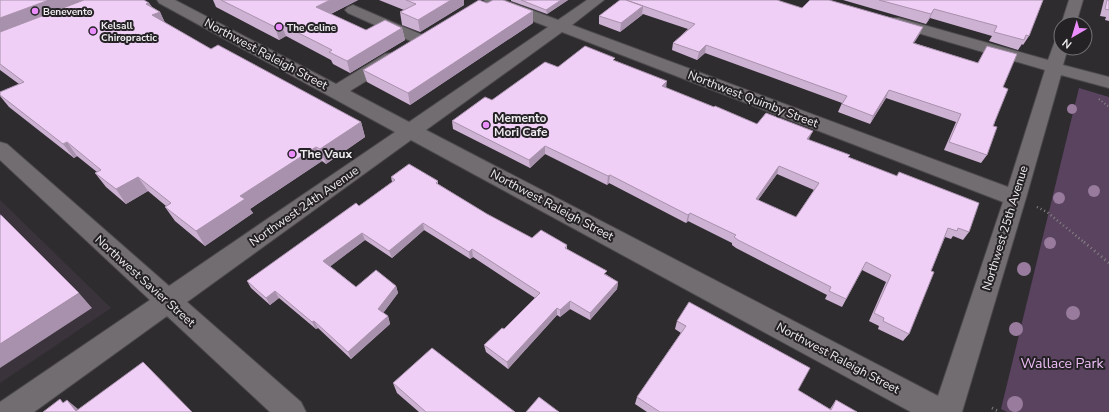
<svg xmlns="http://www.w3.org/2000/svg" width="1109" height="412" font-family="'Nunito Sans',sans-serif">
  <rect width="100%" height="100%" fill="#2f2c30"/>
  <path fill="#3b333c" d="M 0,200 L 111,308 L 0,383 Z"/>
  <path fill="#5a435f" d="M 1079,88 L 1109,97 L 1109,412 L 1007,412 L 1001,409 Z"/>
  <g fill="none" stroke-linecap="round" stroke-linejoin="round">
    <defs>
      <path id="minor" d="M 157,0 L 175,0 L 336,84 L 385,54 L 391,53 L 397,54 L 399,58 L 397,62 L 350,91 L 409,122 L 548,27 L 486,3 L 484,0 L 505,0 L 558,20 L 587,0 L 604,0 L 572,25 L 1008,187 L 1045,70 L 887,24 L 885,21 L 887,18 L 899,18 L 1048,60 L 1055,41 L 1061,39 L 1061,48 L 1068,48 L 1063,65 L 1109,77 L 1109,88 L 1061,75 L 1026,198 L 962,412 L 911,412 L 411,140 L 187,302 L 301,402 L 306,412 L 270,412 L 167,316 L 34,412 L 0,412 L 0,402 L 150,300 L 0,160 L 0,142 L 7,144 L 169,286 L 395,132 L 159,3 ZM 562,32 L 1003,202 L 938,396 L 426,130 Z
        M 1069,0 L 1083,0 L 1076,24 L 1061,25 Z
        M 353,5 L 427,37 L 429,40 L 427,43 L 421,45 L 415,43 L 348,13 L 345,10 L 348,7 Z"/>
    </defs>
    <use href="#minor" stroke="#4b484c" stroke-width="2"/>
    <path stroke="#858285" stroke-width="2" stroke-dasharray="1 2.5" stroke-linecap="butt" d="M 1099,99 L 1109,107"/>
    <path stroke="#858285" stroke-width="2.5" stroke-dasharray="1 3" stroke-linecap="butt" d="M 1037,207 L 1047,212 L 1085,243"/>
    <path stroke="#858285" stroke-width="3" stroke-dasharray="1 3.5" stroke-linecap="butt" d="M 1084,242 L 1109,263
      M 992,408 L 1000,412"/>
    <use href="#minor" fill="#716d71" fill-rule="evenodd"/>
  </g>
  <g fill="#987b9d">
    <circle cx="1072" cy="109" r="5"/>
    <circle cx="1094" cy="191" r="6"/>
    <circle cx="1059" cy="198" r="6"/>
    <circle cx="1050" cy="243" r="6"/>
    <circle cx="1024" cy="269" r="7"/>
    <circle cx="1073" cy="313" r="7"/>
    <circle cx="1016" cy="329" r="7"/>
    <circle cx="1015" cy="404" r="8"/>
  </g>
  <path fill="#ceb2d4" fill-rule="evenodd" d="M 0,0 L 149,3 L 152,7 L 160,12 L 165,23 L 211,49 L 361,122 L 365,137 L 326,164 L 322,161 L 250,209 L 253,213 L 205,246 L 175,221 L 165,207 L 166,206 L 148,191 L 126,204 L 106,187 L 95,173 L 97,172 L 77,156 L 74,158 L 9,107 L 0,96 L 0,92 L 19,84 L 0,70 Z
    M 213,0 L 358,0 L 331,14 L 366,30 L 402,28 L 405,40 L 350,73 L 333,64 L 331,60 L 286,36 L 279,40 L 216,7 Z
    M 379,0 L 464,0 L 464,5 L 420,32 L 402,25 L 400,12 L 404,10 Z
    M 511,0 L 568,0 L 547,14 L 511,1 Z
    M 620,0 L 802,8 L 923,27 L 919,35 L 914,43 L 978,63 L 987,46 L 1003,87 L 987,155 L 981,163 L 944,150 L 956,122 L 886,98 L 870,124 L 838,112 L 842,103 L 705,53 L 697,60 L 672,50 L 673,43 L 688,29 L 643,14 L 642,15 L 620,32 L 599,24 L 599,16 Z
    M 843,0 L 1043,0 L 1029,36 L 1023,45 L 1022,44 L 1018,50 L 989,41 L 992,36 L 930,18 L 926,24 Z
    M 1104,0 L 1109,0 L 1109,21 L 1105,20 L 1106,17 L 1100,16 Z
    M 533,23 L 410,105 L 367,82 L 363,70 Z
    M 615,61 L 666,88 L 714,107 L 757,124 L 809,140 L 849,157 L 969,232 L 963,240 L 953,236 L 951,239 L 945,237 L 931,271 L 909,334 L 903,341 L 878,329 L 879,326 L 869,321 L 886,282 L 862,270 L 842,307 L 825,299 L 827,295 L 736,248 L 732,245 L 732,243 L 688,221 L 686,223 L 609,183 L 607,185 L 545,154 L 530,168 L 453,129 L 452,121 L 558,67 ZM 777,174 L 814,190 L 796,217 L 758,200 Z
    M 391,177 L 438,181 L 438,184 L 487,214 L 532,238 L 567,245 L 567,249 L 618,282 L 617,289 L 590,320 L 570,309 L 560,317 L 557,315 L 508,369 L 486,352 L 484,345 L 504,329 L 535,298 L 473,257 L 470,259 L 424,230 L 392,258 L 365,240 L 330,266 L 356,287 L 396,286 L 398,293 L 383,313 L 388,316 L 390,324 L 351,359 L 318,328 L 316,329 L 279,298 L 270,305 L 251,288 L 247,281 L 359,206 L 392,182 Z
    M 677,321 L 798,390 L 830,409 L 836,400 L 857,412 L 647,412 L 635,404 L 637,397 L 681,333 L 675,329 Z
    M 393,383 L 515,412 L 419,412 L 397,393 Z"/>
  <path fill="#a891ac" d="M 49,0 L 92,0 L 0,35 L 0,18 Z
    M 330,0 L 358,0 L 320,19 L 316,7 Z
    M 451,0 L 464,0 L 464,5 L 420,32 L 418,20 Z
    M 561,0 L 568,0 L 547,14 L 546,10 Z
    M 149,3 L 155,14 L 160,12 L 166,25 L 159,29 L 146,4 Z
    M 643,6 L 642,15 L 620,32 L 621,23 Z
    M 934,9 L 930,18 L 926,24 L 931,14 Z
    M 533,11 L 533,23 L 410,105 L 408,93 Z
    M 281,24 L 286,36 L 279,40 L 275,27 Z
    M 923,27 L 919,35 L 909,50 L 913,43 Z
    M 402,28 L 405,40 L 350,73 L 347,61 Z
    M 706,45 L 705,53 L 697,60 L 699,52 Z
    M 667,81 L 666,89 L 662,86 Z
    M 889,90 L 886,98 L 870,124 L 873,116 Z
    M 361,122 L 365,137 L 326,164 L 320,149 Z
    M 813,131 L 809,139 L 804,147 L 807,139 Z
    M 67,142 L 77,156 L 74,158 L 63,144 Z
    M 545,146 L 545,154 L 530,168 L 529,160 Z
    M 316,147 L 322,161 L 250,209 L 253,213 L 205,246 L 196,231 L 240,196 Z
    M 779,166 L 777,174 L 753,207 L 756,199 Z
    M 610,175 L 609,183 L 607,185 L 608,176 Z
    M 138,177 L 148,191 L 126,204 L 116,189 Z
    M 690,213 L 688,221 L 686,223 L 688,215 Z
    M 423,223 L 424,230 L 392,258 L 389,251 Z
    M 362,233 L 365,240 L 327,269 L 323,261 Z
    M 472,249 L 473,257 L 470,259 L 469,252 Z
    M 618,282 L 617,289 L 590,320 L 590,313 Z
    M 396,286 L 398,293 L 381,316 L 378,309 Z
    M 275,291 L 279,298 L 270,305 L 266,298 Z
    M 79,293 L 92,308 L 0,368 L 0,344 Z
    M 570,301 L 570,309 L 560,317 L 560,310 Z
    M 557,308 L 557,315 L 508,369 L 507,362 Z
    M 388,316 L 390,324 L 351,359 L 348,352 Z
    M 314,321 L 318,328 L 316,329 L 312,322 Z
    M 67,400 L 78,409 L 76,411 Z"/>
  <path fill="#f0cff6" stroke="#a891ac" fill-rule="evenodd" d="M 0,0 L 49,0 L 0,18 Z
    M 84,0 L 144,0 L 149,3 L 146,4 L 160,12 L 152,15 L 211,49 L 218,45 L 361,122 L 320,149 L 316,147 L 240,196 L 245,199 L 196,231 L 165,207 L 171,203 L 138,177 L 116,189 L 95,173 L 101,170 L 67,142 L 63,144 L 0,95 L 0,92 L 24,82 L 0,64 L 0,32 Z
    M 221,0 L 330,0 L 316,7 L 366,30 L 385,20 L 402,28 L 347,61 L 329,52 L 332,50 L 281,24 L 275,27 Z
    M 406,0 L 451,0 L 418,20 L 400,12 L 416,4 Z
    M 479,0 L 487,3 L 493,0 L 503,0 L 533,11 L 408,93 L 363,70 Z
    M 521,0 L 561,0 L 546,10 Z
    M 620,0 L 626,0 L 643,6 L 621,23 L 599,16 Z
    M 626,0 L 777,0 L 802,8 L 810,0 L 829,0 L 923,27 L 913,43 L 978,63 L 987,46 L 1017,54 L 1003,87 L 1008,89 L 993,126 L 997,127 L 987,155 L 949,142 L 961,114 L 889,90 L 873,116 L 842,104 L 847,96 L 706,45 L 699,52 L 673,43 L 695,24 Z
    M 879,0 L 1043,0 L 1029,36 L 1026,35 L 1024,40 L 994,32 L 997,26 L 934,9 L 931,14 Z
    M 1107,0 L 1109,0 L 1109,10 L 1105,9 Z
    M 585,46 L 615,58 L 613,60 L 667,81 L 662,86 L 714,107 L 715,106 L 757,124 L 766,113 L 813,131 L 807,139 L 850,155 L 848,157 L 897,176 L 899,172 L 979,203 L 969,232 L 958,228 L 957,231 L 948,228 L 931,271 L 934,272 L 909,334 L 883,321 L 884,318 L 874,313 L 891,275 L 866,262 L 846,299 L 829,291 L 831,287 L 738,240 L 734,237 L 736,235 L 690,213 L 688,215 L 610,175 L 608,176 L 545,146 L 529,160 L 452,121 L 485,97 L 492,100 L 545,62 L 558,67 ZM 779,166 L 819,183 L 796,217 L 756,199 Z
    M 409,164 L 438,181 L 436,183 L 487,214 L 532,238 L 541,230 L 567,245 L 565,248 L 607,271 L 604,274 L 618,282 L 590,313 L 570,301 L 560,310 L 557,308 L 507,362 L 484,345 L 502,328 L 504,329 L 540,293 L 472,249 L 469,252 L 423,223 L 389,251 L 362,233 L 323,261 L 356,287 L 376,270 L 396,286 L 378,309 L 388,316 L 348,352 L 314,321 L 312,322 L 275,291 L 266,298 L 247,281 L 356,203 L 359,206 L 395,180 L 391,177 Z
    M 0,215 L 1,215 L 79,293 L 0,344 Z
    M 689,302 L 810,368 L 798,390 L 831,410 L 836,400 L 857,412 L 660,412 L 637,397 L 686,326 L 677,321 Z
    M 432,348 L 515,412 L 426,412 L 393,383 Z
    M 143,362 L 192,412 L 43,412 L 60,399 L 63,403 L 67,400 L 76,411 Z
    M 539,397 L 559,412 L 526,412 Z"/>
  <g fill="#eb8dfc" stroke="#252226" stroke-width="1.5">
    <circle cx="35" cy="11" r="4"/>
    <circle cx="279" cy="27" r="4"/>
    <circle cx="93" cy="31" r="4"/>
    <circle cx="486" cy="125" r="4"/>
    <circle cx="292" cy="154" r="4"/>
  </g>
  <g text-anchor="middle" stroke-width="4" stroke-linejoin="round" paint-order="stroke">
    <g font-size="10" font-weight="bold" fill="#f0edf0" stroke="#252226" text-anchor="start">
      <text x="43" y="15">Benevento</text>
      <text x="101" y="29">Kelsall<tspan x="101" dy="12">Chiropractic</tspan></text>
      <text x="287" y="31">The Celine</text>
    </g>
    <g font-size="12" fill="#f0edf0" stroke="#252226">
      <text transform="translate(266 54) rotate(28)" y="4">Northwest Raleigh Street</text>
      <text transform="translate(753 99) rotate(21)" y="4">Northwest Quimby Street</text>
      <text transform="translate(552 205) rotate(28)" y="4">Northwest Raleigh Street</text>
      <text transform="translate(304 206) rotate(-35)" y="4">Northwest 24th Avenue</text>
      <text transform="translate(1005 228) rotate(-73)" y="4">Northwest 25th Avenue</text>
      <text transform="translate(145 281) rotate(42)" y="4">Northwest Savier Street</text>
      <text transform="translate(838 358) rotate(28)" y="4">Northwest Raleigh Street</text>
    </g>
    <g font-size="12" font-weight="bold" fill="#f0edf0" stroke="#252226" text-anchor="start">
      <text x="494" y="122">Memento<tspan x="494" dy="14">Mori Cafe</tspan></text>
      <text x="300" y="158">The Vaux</text>
    </g>
    <g font-size="14" fill="#edbcf6" stroke="#252226">
      <text x="1062" y="368">Wallace Park</text>
    </g>
  </g>
  <g transform="translate(1073 36) rotate(218)"><circle r="19" fill="#252226" stroke="#767377"/>
  <path d="M0-3L7 15L0 10L-7 15Z" fill="#eb8dfc"/>
  <text y="-6" font-size="11" font-weight="bold" text-anchor="middle" fill="#f0edf0">N</text>
  </g>
</svg>
